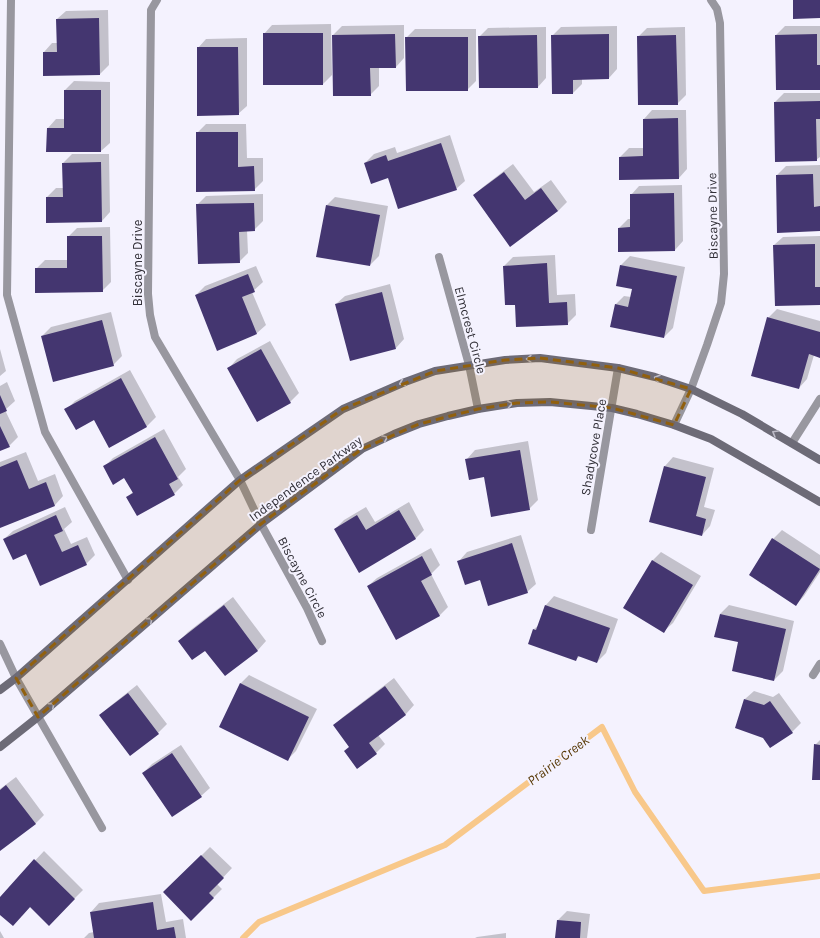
<svg xmlns="http://www.w3.org/2000/svg" width="820" height="938" font-family="Karla,sans-serif">
  <rect width="100%" height="100%" fill="#f4f2fe"/>
  <path fill="#0003" d="M 108,10 L 109,65 L 100,74 L 44,52 L 52,43 L 57,43 L 57,19 L 66,11 Z
    M 331,24 L 332,75 L 323,84 L 264,34 L 272,25 Z
    M 404,25 L 404,58 L 396,67 L 379,67 L 379,86 L 370,95 L 332,36 L 342,26 Z
    M 617,26 L 617,69 L 609,78 L 582,79 L 582,84 L 573,93 L 552,36 L 561,27 Z
    M 785,26 L 820,26 L 820,89 L 776,35 Z
    M 546,27 L 546,78 L 538,87 L 479,37 L 488,28 Z
    M 685,27 L 686,95 L 677,104 L 638,37 L 647,28 Z
    M 415,29 L 476,29 L 476,81 L 467,90 L 406,38 Z
    M 247,38 L 247,106 L 238,114 L 198,48 L 206,39 Z
    M 74,81 L 110,82 L 110,143 L 101,151 L 48,128 L 56,119 L 65,119 L 65,90 Z
    M 784,93 L 820,93 L 820,157 L 816,160 L 775,102 Z
    M 652,110 L 686,110 L 687,169 L 679,178 L 620,157 L 629,148 L 644,148 L 644,119 Z
    M 206,124 L 246,124 L 247,158 L 263,158 L 263,181 L 254,190 L 197,133 Z
    M 450,135 L 465,181 L 456,189 L 388,177 L 365,163 L 374,154 L 395,147 L 397,153 Z
    M 72,154 L 109,154 L 110,212 L 102,221 L 47,197 L 56,188 L 64,188 L 63,163 Z
    M 513,164 L 534,192 L 551,180 L 567,202 L 558,211 L 511,245 L 474,195 L 483,187 Z
    M 820,165 L 820,230 L 777,175 L 786,166 Z
    M 682,185 L 683,241 L 675,250 L 619,228 L 628,219 L 631,219 L 631,195 L 639,186 Z
    M 263,194 L 263,221 L 254,230 L 247,230 L 248,253 L 239,262 L 197,205 L 206,196 Z
    M 335,197 L 388,206 L 379,256 L 370,265 L 327,205 Z
    M 110,227 L 111,282 L 102,291 L 36,269 L 45,260 L 68,260 L 68,237 L 77,228 Z
    M 820,236 L 820,304 L 774,245 L 783,237 Z
    M 555,255 L 557,295 L 575,294 L 576,315 L 567,324 L 516,304 L 504,266 L 513,257 Z
    M 630,256 L 685,267 L 673,328 L 664,337 L 615,305 L 624,296 L 631,297 L 633,288 L 617,285 L 621,265 Z
    M 256,266 L 263,282 L 252,292 L 266,325 L 257,333 L 218,349 L 196,295 L 205,286 Z
    M 390,284 L 404,339 L 396,348 L 336,304 L 345,296 Z
    M 777,309 L 820,321 L 820,357 L 814,355 L 807,379 L 799,388 L 768,318 Z
    M 111,312 L 122,356 L 113,365 L 42,336 L 51,327 Z
    M 270,341 L 299,393 L 290,402 L 229,368 L 237,359 Z
    M 0,349 L 6,371 L 0,376 Z
    M 130,370 L 156,417 L 147,426 L 109,446 L 94,419 L 66,410 L 75,401 Z
    M 7,382 L 15,401 L 5,410 L 18,437 L 9,446 L 0,450 L 0,386 Z
    M 164,429 L 186,469 L 178,477 L 183,485 L 174,494 L 127,497 L 133,492 L 125,477 L 104,467 L 113,458 Z
    M 528,441 L 538,500 L 529,509 L 485,476 L 467,459 L 475,450 Z
    M 26,452 L 38,481 L 55,474 L 63,496 L 55,505 L 0,527 L 0,462 Z
    M 673,457 L 714,468 L 704,507 L 715,510 L 710,526 L 702,535 L 665,466 Z
    M 409,502 L 424,530 L 416,538 L 359,571 L 335,529 L 344,520 L 366,507 L 375,522 Z
    M 65,507 L 72,522 L 64,529 L 71,544 L 87,537 L 95,555 L 86,564 L 26,553 L 4,539 L 13,531 Z
    M 782,530 L 820,555 L 820,572 L 804,596 L 796,605 L 750,575 L 773,539 Z
    M 521,535 L 536,584 L 527,592 L 481,579 L 459,561 L 467,552 Z
    M 431,548 L 440,565 L 431,574 L 448,607 L 439,616 L 368,586 L 377,578 Z
    M 661,552 L 701,576 L 673,623 L 664,631 L 652,561 Z
    M 554,596 L 618,619 L 606,653 L 597,662 L 580,656 L 575,660 L 534,629 L 539,625 L 546,605 Z
    M 233,597 L 266,641 L 258,650 L 225,675 L 205,649 L 179,641 L 188,632 Z
    M 729,605 L 794,621 L 783,671 L 774,680 L 739,641 L 720,614 Z
    M 249,675 L 317,709 L 296,751 L 287,760 L 240,684 Z
    M 394,678 L 414,705 L 406,714 L 378,735 L 385,744 L 376,753 L 350,746 L 334,725 L 343,717 Z
    M 137,685 L 167,724 L 158,733 L 130,755 L 100,715 L 109,707 Z
    M 754,691 L 773,697 L 779,693 L 801,723 L 792,732 L 771,747 L 745,699 Z
    M 820,740 L 820,779 L 815,745 Z
    M 181,745 L 210,788 L 201,796 L 143,773 L 152,764 Z
    M 16,777 L 44,815 L 35,824 L 0,850 L 0,789 Z
    M 210,847 L 232,868 L 217,884 L 222,889 L 191,920 L 165,892 Z
    M 44,851 L 83,890 L 49,924 L 31,906 L 22,916 L 0,913 L 0,898 Z
    M 161,894 L 166,922 L 183,919 L 186,938 L 84,938 L 89,933 L 94,932 L 91,912 L 99,903 Z
    M 567,911 L 590,914 L 587,938 L 556,938 L 558,920 Z
    M 0,931 L 4,938 L 0,938 Z
    M 506,933 L 506,938 L 475,938 L 477,937 Z"/>
  <g fill="none" stroke-linecap="round" stroke-linejoin="round">
    <path stroke="#f8c88a" stroke-width="6" d="M 243,938 L 259,922 L 445,845 L 602,727 L 635,792 L 704,891 L 820,876"/>
  </g>
  <path fill="#443670" d="M 793,0 L 820,0 L 820,18 L 793,19 Z
    M 99,18 L 100,75 L 43,76 L 43,52 L 57,52 L 56,19 Z
    M 263,33 L 323,33 L 323,85 L 263,85 Z
    M 395,34 L 396,68 L 370,68 L 371,96 L 333,96 L 332,35 Z
    M 609,34 L 609,79 L 573,80 L 573,94 L 552,94 L 551,35 Z
    M 817,34 L 817,65 L 820,65 L 820,90 L 776,90 L 775,35 Z
    M 537,35 L 538,88 L 479,88 L 478,36 Z
    M 676,35 L 678,105 L 638,105 L 637,36 Z
    M 405,37 L 468,37 L 468,91 L 406,91 Z
    M 197,47 L 238,47 L 239,115 L 197,116 Z
    M 64,90 L 101,90 L 101,152 L 46,152 L 47,128 L 64,128 Z
    M 820,101 L 820,119 L 816,119 L 817,161 L 775,162 L 774,102 Z
    M 678,118 L 679,179 L 619,180 L 619,157 L 643,156 L 643,119 Z
    M 196,132 L 238,132 L 238,167 L 254,166 L 255,191 L 196,192 Z
    M 441,143 L 457,190 L 398,209 L 388,178 L 371,184 L 364,163 L 386,155 L 388,161 Z
    M 101,162 L 102,222 L 46,223 L 46,197 L 63,197 L 62,163 Z
    M 504,172 L 525,200 L 541,188 L 558,211 L 510,247 L 473,195 Z
    M 813,174 L 814,207 L 820,206 L 820,231 L 777,233 L 776,175 Z
    M 674,193 L 675,251 L 618,252 L 618,228 L 630,227 L 630,194 Z
    M 254,203 L 255,231 L 239,232 L 240,263 L 198,264 L 196,204 Z
    M 326,205 L 380,215 L 370,266 L 316,257 Z
    M 67,236 L 102,236 L 103,292 L 35,293 L 35,268 L 67,268 Z
    M 815,244 L 815,287 L 820,287 L 820,305 L 775,306 L 773,245 Z
    M 547,263 L 549,303 L 567,302 L 568,325 L 516,327 L 515,305 L 505,305 L 503,266 Z
    M 620,265 L 677,276 L 664,338 L 610,327 L 615,304 L 628,307 L 632,289 L 616,286 Z
    M 248,274 L 255,292 L 242,297 L 257,334 L 217,351 L 195,295 Z
    M 382,292 L 396,349 L 350,361 L 335,304 Z
    M 767,317 L 820,332 L 820,358 L 809,354 L 799,389 L 751,376 Z
    M 102,320 L 114,366 L 53,382 L 41,336 Z
    M 261,349 L 291,403 L 257,422 L 227,368 Z
    M 121,378 L 147,427 L 109,448 L 94,420 L 76,430 L 64,409 Z
    M 0,395 L 7,411 L 0,414 Z
    M 0,426 L 10,447 L 0,451 Z
    M 155,437 L 178,479 L 169,484 L 175,495 L 137,516 L 126,497 L 133,493 L 124,478 L 113,485 L 103,466 Z
    M 520,450 L 530,510 L 491,517 L 484,477 L 469,480 L 465,459 Z
    M 17,460 L 29,489 L 46,482 L 55,506 L 0,528 L 0,467 Z
    M 664,466 L 706,477 L 696,516 L 706,519 L 702,536 L 649,522 Z
    M 399,510 L 416,539 L 359,573 L 334,529 L 357,515 L 366,530 Z
    M 56,515 L 63,531 L 54,535 L 62,552 L 78,545 L 87,565 L 40,586 L 26,554 L 13,560 L 3,539 Z
    M 772,538 L 820,569 L 796,606 L 749,575 Z
    M 512,543 L 528,593 L 488,606 L 480,580 L 465,585 L 457,561 Z
    M 422,556 L 432,575 L 421,581 L 440,616 L 396,640 L 367,586 Z
    M 652,560 L 693,585 L 664,633 L 623,608 Z
    M 224,605 L 258,651 L 225,676 L 205,651 L 192,660 L 178,641 Z
    M 545,605 L 610,628 L 597,663 L 578,656 L 576,661 L 528,644 L 533,629 L 536,630 Z
    M 720,614 L 786,629 L 774,681 L 732,671 L 738,642 L 714,637 Z
    M 240,683 L 309,717 L 288,761 L 219,727 Z
    M 385,686 L 406,715 L 369,743 L 377,754 L 357,769 L 344,751 L 349,747 L 333,725 Z
    M 128,693 L 159,734 L 130,756 L 99,715 Z
    M 744,699 L 764,705 L 770,701 L 793,733 L 770,748 L 763,738 L 735,728 Z
    M 814,744 L 820,745 L 820,780 L 812,780 Z
    M 172,753 L 202,797 L 172,817 L 142,773 Z
    M 6,785 L 36,824 L 0,851 L 0,790 Z
    M 201,855 L 224,878 L 209,893 L 214,898 L 191,921 L 163,892 Z
    M 34,859 L 75,899 L 49,926 L 30,907 L 13,926 L 0,915 L 0,897 Z
    M 153,902 L 157,930 L 174,927 L 176,938 L 94,938 L 90,912 Z
    M 557,920 L 581,922 L 580,938 L 555,938 Z"/>
  <g fill="none" stroke-linecap="round" stroke-linejoin="round">
    <path stroke="#98979f" stroke-width="8" d="M 11,0 L 7,295 L 45,432 L 128,580
      M 792,443 L 820,399"/>
    <path stroke="#98979f" stroke-width="8" d="M 157,0 L 151,10 L 148,294 L 150,315 L 155,337 L 240,480 L 261,524 L 307,608 L 322,641
      M 439,257 L 469,365 L 478,409
      M 674,425 L 691,389 L 707,345 L 721,303 L 724,274 L 720,23 L 717,9 L 711,0
      M 591,530 L 618,368
      M 0,644 L 16,678 L 102,828
      M 813,675 L 820,664"/>
    <path stroke="#6d6b77" stroke-width="8" d="M 0,690 L 16,678 L 240,480 L 343,409 L 405,382 L 435,371 L 505,360 L 540,358 L 618,368 L 655,377 L 691,389 L 742,414 L 820,460
      M 0,747 L 38,717 L 261,524 L 362,449 L 394,434 L 419,424 L 448,416 L 478,409 L 517,403 L 550,402 L 612,408 L 637,414 L 674,425 L 711,439 L 820,502"/>
  </g>
  <defs><path id="oneway-chevron" d="M-2-3.5L2.5 0L-2 3.5" fill="none" stroke-width="1.6" stroke-linecap="round" stroke-linejoin="round"/></defs>
  <g stroke="#bebcc8">
    <use href="#oneway-chevron" transform="translate(529 359) rotate(178)"/>
    <use href="#oneway-chevron" transform="translate(657 378) rotate(-163)"/>
    <use href="#oneway-chevron" transform="translate(402 383) rotate(157)"/>
    <use href="#oneway-chevron" transform="translate(510 404) rotate(-8)"/>
    <use href="#oneway-chevron" transform="translate(775 433) rotate(-150)"/>
    <use href="#oneway-chevron" transform="translate(385 438) rotate(-25)"/>
    <use href="#oneway-chevron" transform="translate(150 620) rotate(-41)"/>
    <use href="#oneway-chevron" transform="translate(52 705) rotate(-41)"/>
  </g>
  <path fill="#91600e" fill-opacity="0.2" stroke="#91600e" stroke-width="3" stroke-dasharray="8 5" stroke-linejoin="round" d="M 540,358 L 618,368 L 691,389 L 674,425 L 612,408 L 550,402 L 517,403 L 478,409 L 419,424 L 362,449 L 261,524 L 38,717 L 16,678 L 240,480 L 343,409 L 435,371 L 505,360 Z"/>
  <g text-anchor="middle" stroke-width="4" stroke-linejoin="round" paint-order="stroke">
    <g font-size="13" fill="#323038" stroke="#f4f2fe">
      <text transform="translate(712 216) rotate(-91)" y="5">Biscayne Drive</text>
      <text transform="translate(137 263) rotate(-90)" y="5">Biscayne Drive</text>
      <text transform="translate(471 330) rotate(75)" y="5">Elmcrest Circle</text>
      <text transform="translate(593 447) rotate(-80)" y="5">Shadycove Place</text>
      <text transform="translate(305 478) rotate(-36)" y="5">Independence Parkway</text>
      <text transform="translate(303 577) rotate(62)" y="5">Biscayne Circle</text>
    </g>
    <g font-size="14" font-style="italic" fill="#583906" stroke="#f4f2fe">
      <text transform="translate(558 760) rotate(-37)" y="5">Prairie Creek</text>
    </g>
  </g>
</svg>
